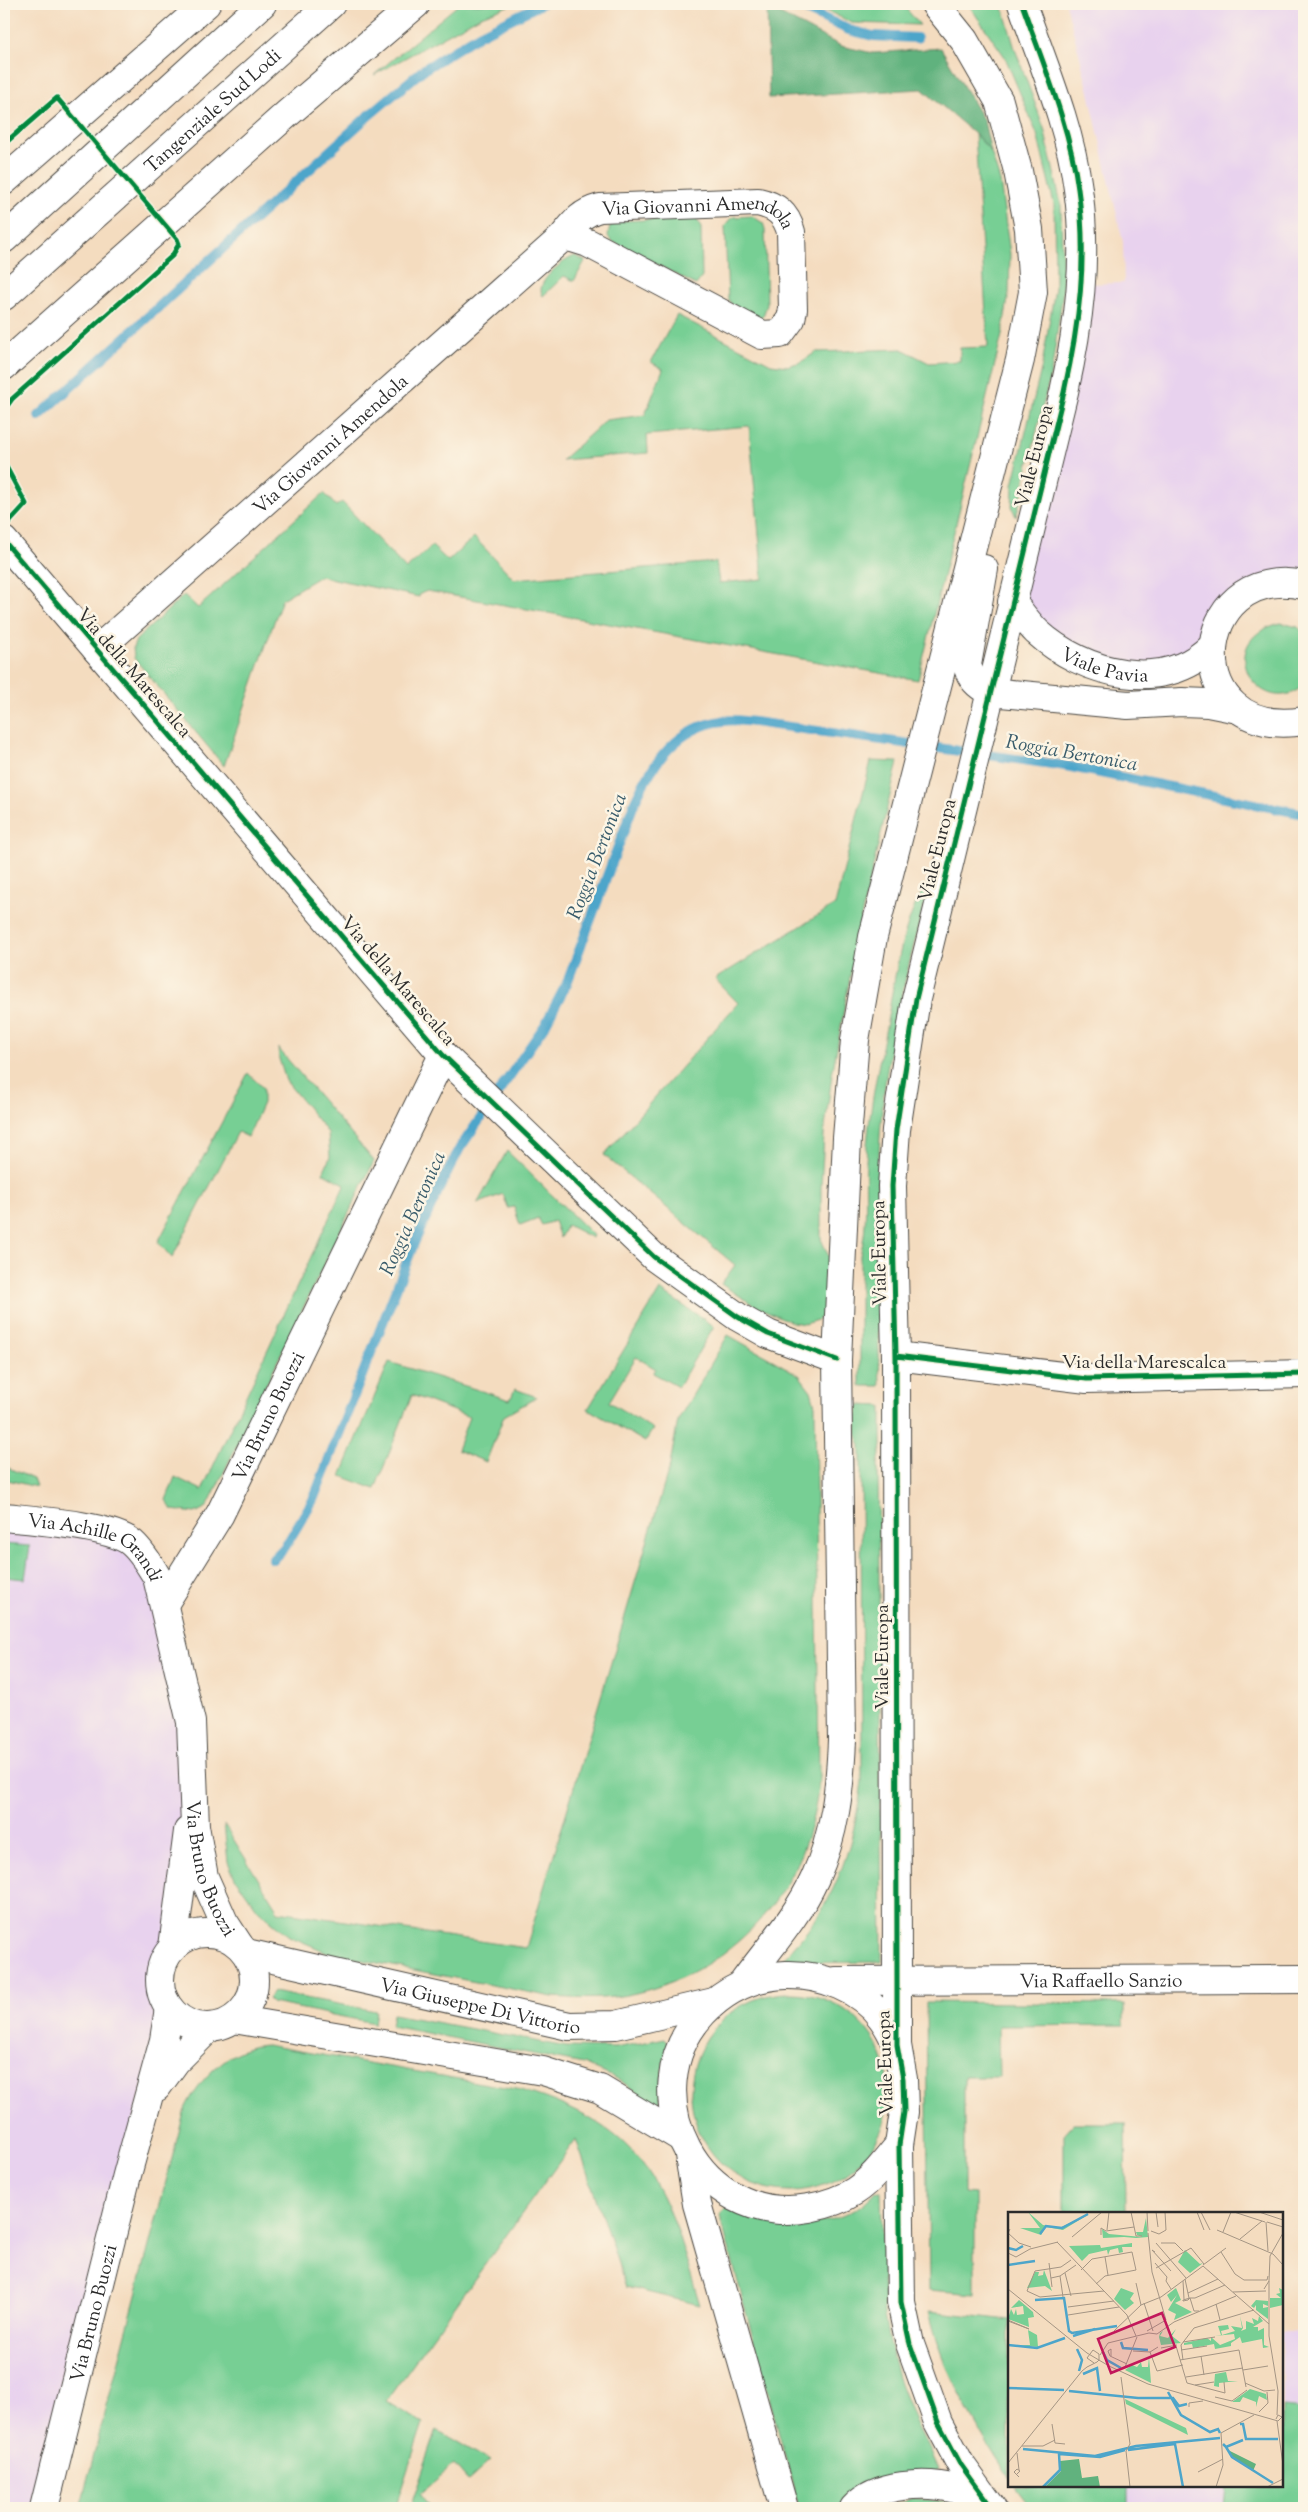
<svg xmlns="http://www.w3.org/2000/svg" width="1308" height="2512" font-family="'Sorts Mill Goudy',serif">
  <rect width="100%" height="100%" fill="#fcf5e5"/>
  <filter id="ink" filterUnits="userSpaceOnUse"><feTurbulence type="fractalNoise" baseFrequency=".02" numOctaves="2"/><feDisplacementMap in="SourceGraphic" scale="10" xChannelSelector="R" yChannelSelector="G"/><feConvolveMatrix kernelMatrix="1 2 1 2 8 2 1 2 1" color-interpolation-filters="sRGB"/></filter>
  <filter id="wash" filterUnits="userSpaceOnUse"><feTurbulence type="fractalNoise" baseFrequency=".0096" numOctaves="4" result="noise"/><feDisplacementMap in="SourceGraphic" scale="20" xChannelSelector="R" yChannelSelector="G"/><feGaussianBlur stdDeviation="1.12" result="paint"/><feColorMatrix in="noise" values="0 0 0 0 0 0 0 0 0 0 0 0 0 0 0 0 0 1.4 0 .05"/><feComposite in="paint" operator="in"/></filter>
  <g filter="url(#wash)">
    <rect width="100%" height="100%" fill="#f4dcbf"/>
    <path fill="#e8d2ee" d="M 1066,4 L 1304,4 L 1304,578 L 1273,575 L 1208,643 L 1178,664 L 1096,662 L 1016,601 L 1085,284 L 1124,283 L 1123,242 L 1088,88 Z
      M 4,1521 L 103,1536 L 151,1575 L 189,1779 L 170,1944 L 158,1960 L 156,1982 L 162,2008 L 37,2508 L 4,2508 Z
      M 1282,2332 L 1304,2332 L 1304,2508 L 1129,2508 L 1129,2486 L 1282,2486 Z"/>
    <path fill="#77cf94" stroke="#517d60" d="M 459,4 L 513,4 L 481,16 L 374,75 Z
      M 813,4 L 902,4 L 920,25 L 852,23 Z
      M 968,4 L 1002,4 L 1015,49 L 1044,128 L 1061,204 L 1063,291 L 1052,368 L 1016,517 L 1012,507 L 1013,485 L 1042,365 L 1055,288 L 1054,204 L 1037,134 L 1005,57 Z
      M 975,134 L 991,152 L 1000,181 L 1010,254 L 1009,293 L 1002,335 L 918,680 L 427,591 L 420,594 L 419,597 L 320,576 L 282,599 L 224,766 L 134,658 L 133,648 L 136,640 L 184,595 L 198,608 L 324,493 L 336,506 L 342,502 L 406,569 L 432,546 L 448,561 L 474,537 L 514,579 L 716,562 L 719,583 L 763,579 L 749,426 L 647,435 L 648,453 L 562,460 L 606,420 L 645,415 L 663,369 L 651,362 L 677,315 L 771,364 L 787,366 L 801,362 L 816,352 L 902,349 L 929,363 L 960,361 L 960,348 L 988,347 Z
      M 752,216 L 763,223 L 765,229 L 767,305 L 763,316 L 758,318 L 732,305 L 728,299 L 725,226 L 733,217 Z
      M 693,218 L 698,221 L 701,228 L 702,277 L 696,285 L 611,241 L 608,236 L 610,226 L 619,221 Z
      M 575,256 L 585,261 L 574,281 L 564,276 L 543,296 C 533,283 564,259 575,256 Z
      M 1281,623 L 1298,627 L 1304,633 L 1304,685 C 1261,724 1208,640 1281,623 Z
      M 871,761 L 898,762 L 861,917 L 832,1075 L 824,1135 L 821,1188 L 821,1239 L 829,1257 L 826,1310 L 817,1320 L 805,1324 L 792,1322 L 755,1306 L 721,1284 L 735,1265 L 604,1155 L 738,1003 L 715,979 L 835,905 Z
      M 924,888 L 928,889 C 912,951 896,1013 886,1077 C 879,1125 878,1173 877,1221 L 875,1228 L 880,1386 L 860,1386 L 860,1255 C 869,1224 864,1193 866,1161 C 868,1115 878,1068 887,1022 C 895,978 901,927 924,888 Z
      M 278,1048 L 374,1161 L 207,1507 L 195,1513 L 172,1510 L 166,1500 L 175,1477 L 202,1490 L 345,1184 L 323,1173 L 330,1157 L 328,1133 L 286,1081 L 279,1059 Z
      M 248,1073 L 263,1088 L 263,1103 L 248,1137 L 238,1132 L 172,1258 L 158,1242 Z
      M 507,1151 L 593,1235 L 592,1238 L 567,1225 L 560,1238 L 554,1221 L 542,1225 L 538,1218 L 520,1225 L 514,1207 L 508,1208 L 503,1194 L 477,1204 Z
      M 660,1290 L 714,1326 L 678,1387 L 653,1373 L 656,1369 L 636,1357 L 609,1402 L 653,1429 L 645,1442 L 588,1409 Z
      M 728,1335 L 799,1375 L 811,1391 L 815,1405 L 819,1781 C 809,1885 739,1969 636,1993 C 608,2000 581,1999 553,1997 L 331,1954 L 289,1936 L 258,1910 L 235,1878 L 228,1862 L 224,1824 L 278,1911 L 526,1948 L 670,1465 L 678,1420 Z
      M 389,1362 L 510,1400 L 515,1389 L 537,1397 L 504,1416 L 486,1462 L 457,1450 L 469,1417 L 412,1395 L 375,1489 L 341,1476 Z
      M 858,1405 L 882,1406 L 882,1446 L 878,1463 L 882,1962 L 785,1963 L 782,1959 C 834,1909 853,1851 862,1781 L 861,1445 L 857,1436 Z
      M 4,1466 L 33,1479 L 36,1487 L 4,1479 Z
      M 4,1544 L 30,1546 L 25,1579 L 4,1577 Z
      M 273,1992 L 376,2011 L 374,2023 L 272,2003 L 268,1999 Z
      M691 2092a99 99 0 1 1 198 0a99 99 0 1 1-198 0Z
      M 926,2002 L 1124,2004 L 1124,2025 L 998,2026 L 999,2077 L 964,2077 L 964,2193 L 975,2194 L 975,2294 L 929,2290 Z
      M 393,2014 L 566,2047 L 615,2048 L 665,2038 L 669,2043 L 662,2071 L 660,2104 L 655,2107 L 620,2080 L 583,2064 L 391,2026 Z
      M 266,2045 L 521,2090 C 650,2130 664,2185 700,2305 L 626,2287 L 576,2139 L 386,2401 L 423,2423 L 395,2508 L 80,2508 L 185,2109 C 199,2079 230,2046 266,2045 Z
      M 1074,2123 L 1125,2123 L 1126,2213 L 1064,2213 L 1064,2134 Z
      M 876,2191 L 881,2192 L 884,2315 L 889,2343 L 898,2378 L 913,2417 L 938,2469 L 934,2472 L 856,2492 L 833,2508 L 799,2508 L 720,2216 L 725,2209 L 729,2209 C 775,2230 840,2234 876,2191 Z
      M 929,2311 L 1009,2320 L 1009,2478 C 975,2425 943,2373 929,2311 Z
      M 1282,2407 L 1304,2409 L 1304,2508 L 1224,2508 L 1226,2486 L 1282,2486 Z
      M 437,2430 L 490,2461 L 468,2481 L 454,2465 L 420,2493 L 432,2508 L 410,2508 Z
      M 1015,2486 L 1129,2486 L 1129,2508 L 1032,2508 Z
      M 913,2498 L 947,2502 L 961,2508 L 879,2508 Z"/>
    <path fill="#61b27e" stroke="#466e54" d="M 767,7 L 841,46 L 873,53 L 941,48 L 984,121 L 991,152 L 975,134 L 922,89 L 769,98 Z"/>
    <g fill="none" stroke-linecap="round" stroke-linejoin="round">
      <path stroke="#4da5ca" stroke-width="10" d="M 793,4 L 849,30 L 873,36 L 917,38
        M 39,416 L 367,117 L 423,70 L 479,35 L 541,4
        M 273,1559 L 285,1547 L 313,1500 L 415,1241 L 440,1187 L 460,1148 L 545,1025 L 567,983 L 635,801 C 652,764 678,726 723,721 C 733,719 744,721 754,722 L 1066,766 L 1304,814"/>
    </g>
  </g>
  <g filter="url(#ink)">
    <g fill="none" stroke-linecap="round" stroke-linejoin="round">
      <defs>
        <g id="minor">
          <path d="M 4,541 L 443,1055 L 654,1257 L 738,1317 L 768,1334 L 837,1360"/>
          <path d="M 984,569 L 967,665 C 971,679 977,685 990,692 L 1128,705 L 1182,702 L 1208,703 L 1238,709"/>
          <path d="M 1304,585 C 1188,561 1177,742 1304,721"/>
          <path id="s1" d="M 1012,602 C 1020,612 1028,623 1037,632 C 1083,674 1164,695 1212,646"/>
          <path id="s2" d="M 97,650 L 563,237 C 574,223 581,213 600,208 L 758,202 C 776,206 786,213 791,232 L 793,309 L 791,319 L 780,334 L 762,335 L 588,243 L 572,238 L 563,237"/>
          <path d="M 896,1356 L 1087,1379 L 1304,1374"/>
          <path id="s3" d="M 4,1517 C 32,1520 111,1525 132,1543 C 142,1552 150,1565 157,1577 L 191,1722 L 195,1826 L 204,1877 L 224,1922 L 239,1945"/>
          <path id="s4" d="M 164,1604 L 220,1514 L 443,1055"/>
          <circle cx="207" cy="1980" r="47"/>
          <path d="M 173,1947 L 188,1831"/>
          <path id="s5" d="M 246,1953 L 569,2026 L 616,2025 L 714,2002"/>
          <path id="s6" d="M 836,1981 L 1304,1979"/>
          <path d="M 743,1983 C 767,1950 798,1916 815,1878 C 835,1834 840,1788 842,1740 L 837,1360 L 847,1138 L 855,1040 L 873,937 L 1020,360 L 1033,292 L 1029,229 L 1018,171 L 999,101 L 964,40 L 935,4"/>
          <path d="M 234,2019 L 543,2071 L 600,2089 L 680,2137"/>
          <path d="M 897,2045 C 893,2036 888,2026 882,2018 C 861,1989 821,1974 786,1975 C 754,1976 725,1990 703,2013 C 628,2094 700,2228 809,2208 C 825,2205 841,2200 855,2191 C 873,2179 886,2161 899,2145"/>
          <path d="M 157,2087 L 176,2061 L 209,2028"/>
          <path d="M 689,2155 L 697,2204 L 784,2508"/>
          <path id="s7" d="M 44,2508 L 127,2175 L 164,2040 L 169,2008"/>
          <path d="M 854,2508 C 876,2483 926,2481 956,2489 C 967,2491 977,2499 987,2504"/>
          <path d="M 992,2508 L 961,2465 L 938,2422 L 910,2344 L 901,2302 L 899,2145 L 904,2112 L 903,2079 L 897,2045 L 897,1982 L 896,1356 L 892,1186 L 896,1130 L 916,999 L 1064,392 C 1079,325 1088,257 1078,189 C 1070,126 1043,64 1022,4"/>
        </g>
        <g id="highway">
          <path d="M 4,181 L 206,4"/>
          <path d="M 4,239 L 262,4"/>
          <path id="s8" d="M 4,296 L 331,4"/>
          <path d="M 4,366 L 287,114 L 416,4"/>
        </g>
      </defs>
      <use href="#minor" stroke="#494641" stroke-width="30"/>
      <use href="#highway" stroke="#494641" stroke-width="30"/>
      <use href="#minor" stroke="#fff" stroke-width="28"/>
      <use href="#highway" stroke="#fff" stroke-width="28"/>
      <defs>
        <path id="cycleway" d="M 4,144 L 57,98 L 177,239 L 179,244 L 172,256 L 12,399 L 4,410
          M 4,463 L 26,504 L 4,528
          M 4,541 L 443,1055 L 654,1257 L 738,1317 L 768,1334 L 837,1360
          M 896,1356 L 1087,1379 L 1304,1374
          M 992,2508 L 961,2465 L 938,2422 L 910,2344 L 901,2302 L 899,2145 L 904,2112 L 903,2079 L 897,2045 L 897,1982 L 896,1356 L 892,1186 L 896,1130 L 916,999 L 1064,392 C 1079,325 1088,257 1078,189 C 1070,126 1043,64 1022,4"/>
      </defs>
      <use href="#cycleway" stroke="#fcf5e5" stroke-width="8"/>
      <use href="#cycleway" stroke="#00873e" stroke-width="5"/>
    </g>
  </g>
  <g text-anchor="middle" stroke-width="5" stroke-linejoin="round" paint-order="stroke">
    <g font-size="19" fill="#2b2b2b" stroke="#fcf5e5">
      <text dy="7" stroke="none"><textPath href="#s8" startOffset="279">Tangenziale Sud Lodi</textPath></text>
      <text dy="7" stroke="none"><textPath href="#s2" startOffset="772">Via Giovanni Amendola</textPath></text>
      <text dy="7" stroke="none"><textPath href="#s2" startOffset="311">Via Giovanni Amendola</textPath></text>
      <text transform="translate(1033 456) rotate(-76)" y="7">Viale Europa</text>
      <text dy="7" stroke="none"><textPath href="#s1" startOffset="116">Viale Pavia</textPath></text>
      <text transform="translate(135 672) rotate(49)" y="7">Via della Marescalca</text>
      <text transform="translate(936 850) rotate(-76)" y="7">Viale Europa</text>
      <text transform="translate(399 980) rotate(49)" y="7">Via della Marescalca</text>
      <text transform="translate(878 1253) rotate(-91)" y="7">Viale Europa</text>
      <text x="1144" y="1368">Via della Marescalca</text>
      <text dy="7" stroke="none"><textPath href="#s4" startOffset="215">Via Bruno Buozzi</textPath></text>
      <text dy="7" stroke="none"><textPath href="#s3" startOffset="101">Via Achille Grandi</textPath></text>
      <text transform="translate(881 1657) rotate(-90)" y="7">Viale Europa</text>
      <text dy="7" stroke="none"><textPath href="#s3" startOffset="472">Via Bruno Buozzi</textPath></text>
      <text dy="7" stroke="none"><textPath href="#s6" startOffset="265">Via Raffaello Sanzio</textPath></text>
      <text dy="7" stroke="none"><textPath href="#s5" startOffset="240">Via Giuseppe Di Vittorio</textPath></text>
      <text transform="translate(884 2063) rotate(-92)" y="7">Viale Europa</text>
      <text dy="7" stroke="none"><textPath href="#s7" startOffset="201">Via Bruno Buozzi</textPath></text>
    </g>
    <g font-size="20" font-style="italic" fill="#395c6b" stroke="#fcf5e5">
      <text transform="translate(1072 752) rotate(10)" y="7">Roggia Bertonica</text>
      <text transform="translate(596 856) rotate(-69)" y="7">Roggia Bertonica</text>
      <text transform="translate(412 1213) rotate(-66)" y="7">Roggia Bertonica</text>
    </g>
  </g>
  <g transform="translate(1008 2212)">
    <rect width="275" height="275" fill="#f4dcbf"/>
    <path d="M 20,0 L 35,13 L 51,16 L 81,2 L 55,18 L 38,15 L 33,23 L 12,16 L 32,16 ZM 138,6 L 140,25 L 128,26 L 116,25 L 95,26 L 94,17 L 101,22 L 134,25 L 129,23 L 128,20 L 135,20 ZM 124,31 L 124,35 L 114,35 L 115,40 L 111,41 L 110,36 L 102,38 L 100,43 L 99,38 L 81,42 L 74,49 L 61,34 L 92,33 L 93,36 ZM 177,38 L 192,52 L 195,51 L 182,61 L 170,50 ZM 36,58 L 44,79 L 37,74 L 19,76 L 27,60 L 31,60 L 30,64 L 35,63 ZM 113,76 L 126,81 L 122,87 L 126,91 L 117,98 L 106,87 ZM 168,76 L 173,88 L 167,91 L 184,100 L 166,108 L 168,102 L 160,98 L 169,83 L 163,90 L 159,83 ZM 271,76 L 275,78 L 275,93 L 262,96 L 262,86 L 273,86 L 268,82 L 272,81 ZM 11,88 L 25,100 L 26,105 L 20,106 L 21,115 L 0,107 L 3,97 L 6,103 L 8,97 L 9,103 L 16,102 L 15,94 L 3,96 ZM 248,88 L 260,89 L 260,94 L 255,92 L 255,96 L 260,95 L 260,107 L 248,98 L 248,93 L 246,96 L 243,94 ZM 232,104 L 235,116 L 233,119 L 238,117 L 238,109 L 246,112 L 244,106 L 250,109 L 251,104 L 255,109 L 245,115 L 250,115 L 250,119 L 256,116 L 256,133 L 261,135 L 255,136 L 254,127 L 234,131 L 232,125 L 223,131 L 223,134 L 207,137 L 206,132 L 185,136 L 184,132 L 176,133 L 176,131 L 199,126 L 203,129 L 203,125 L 212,133 L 227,127 L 226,122 L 207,124 L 213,123 L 210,114 L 220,113 L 221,117 L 213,119 L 214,123 L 227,119 L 223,114 L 234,116 ZM 168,117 L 164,124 L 173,131 L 153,133 L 151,125 L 152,121 L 155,119 L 152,124 L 160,126 ZM 20,118 L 29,123 L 30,135 L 7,133 L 22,133 ZM 141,145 L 143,171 L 117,158 L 124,153 L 129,155 L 133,150 L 134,155 L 140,155 ZM 218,160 L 220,169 L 230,169 L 211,171 L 211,175 L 206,174 L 207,162 ZM 242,177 L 258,182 L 259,188 L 251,184 L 248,195 L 248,190 L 235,185 L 232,190 L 224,190 ZM 117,187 L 178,216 L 180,223 L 118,192 Z" fill="#77cf94"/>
    <path d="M 220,238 L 248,252 L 245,259 L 224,245 ZM 71,247 L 74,266 L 90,264 L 92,275 L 37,275 L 53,259 L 52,249 Z" fill="#61b27e"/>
    <path fill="none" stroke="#4da5ca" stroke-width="2.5" d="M 32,22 L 38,14 L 54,16 L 80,2M 0,36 L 8,38 L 15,34M 0,53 L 27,49M 27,88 L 56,86 L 61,119 L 64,121 L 109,114M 65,124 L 87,117M 113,130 L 115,136 L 140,138M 0,133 L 29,136 L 57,126M 69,137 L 74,148 L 71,159M 95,140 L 99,148 L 113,156M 75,162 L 89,156 L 92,179M 0,176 L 56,178M 61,179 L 130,186 L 165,186 L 171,194 L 179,192M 160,180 L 173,203 L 202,220 L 210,217 L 212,221M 232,212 L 235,212 L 238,227 L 270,227M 215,232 L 218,235 L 235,228M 218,235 L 224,245 L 265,271M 15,237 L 87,244 L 128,234 L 212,226M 120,238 L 167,232 L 175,275M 35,275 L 52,258 L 51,242 L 92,245 L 117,238"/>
    <path fill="none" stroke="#a49584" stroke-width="1" d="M 123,0 L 128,24 L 134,24M 139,0 L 140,19M 148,0 L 150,15M 189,0 L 196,18M 193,0 L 202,18M 226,0 L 257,10M 251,0 L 275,8M 258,10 L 260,39M 259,10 L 275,15M 2,17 L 0,21 L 11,31 L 23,35M 99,18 L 101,0M 209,18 L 265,42 L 275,53M 143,19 L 151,22 L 158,18 L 157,0M 215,20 L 223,0M 140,21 L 144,60 L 158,108M 93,23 L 93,16 L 98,19 L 126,15M 64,25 L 94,0M 232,27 L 254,9M 49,30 L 119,103 L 128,124M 148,31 L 178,66M 153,31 L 167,31 L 175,39M 147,40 L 144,38 L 163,59M 213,40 L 227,62 L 236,68M 0,41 L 8,45 L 22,37 L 50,30M 97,45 L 100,63M 63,48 L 53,55 L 27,59 L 19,79 L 32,85 L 96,79M 41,51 L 44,75M 147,51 L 159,65 L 158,69 L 163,77M 195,53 L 218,36M 195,54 L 261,112M 148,56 L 183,36 L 196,52M 73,58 L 84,47 L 124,40 L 128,58 L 97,64 L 88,72M 57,61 L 63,84M 52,64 L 55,85M 43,66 L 52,64 L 68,53M 177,67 L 181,86M 236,68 L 259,68 L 260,64M 175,69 L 176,87M 261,69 L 261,124 L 270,179 L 269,203M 128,71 L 133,93M 0,77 L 79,141 L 101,154 L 140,172 L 270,209 L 274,205 L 270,203 L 268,207M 256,77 L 261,69 L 262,44 L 275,21M 225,80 L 258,79M 180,81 L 210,67M 136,91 L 145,119M 208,92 L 212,108M 60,95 L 106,89M 191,99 L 186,99 L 182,86 L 175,88 L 175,89 L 180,88 L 182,86 L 187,86 L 217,73M 60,103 L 111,95M 0,108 L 21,117 L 0,109M 106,119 L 133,93 L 153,85 L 195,54M 139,119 L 158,108M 175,130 L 207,125M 173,133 L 186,116 L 246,98M 173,133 L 175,148M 168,134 L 179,171 L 217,181 L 216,170M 153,136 L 169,133M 173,138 L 199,134M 125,139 L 142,140 L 150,135M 142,140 L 149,159 L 175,153M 92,143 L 100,131 L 141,121 L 149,122 L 166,110 L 228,84M 103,144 L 103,137 L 100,139 L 102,144 L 119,152M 193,144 L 196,163M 172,148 L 231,138 L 238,175M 117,155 L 129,125M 235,158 L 260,154M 113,165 L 122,232 L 118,239 L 122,275M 178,165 L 235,156M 237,171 L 256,179 L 267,178M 187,173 L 206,170M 207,185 L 224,189 L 239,178M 181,195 L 181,191 L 195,189M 251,200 L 260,191 L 259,180M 269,209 L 275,253M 44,212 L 47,231 L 57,232M 14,234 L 35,234 L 47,228M 9,241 L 11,258M 0,251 L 74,159 L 79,155 L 89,150 L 91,148 L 91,142 L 85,138 L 79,146 L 86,151M 190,260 L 215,247M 9,262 L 12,259 L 9,257 L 6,260 L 11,265M 208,275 L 215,253 L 213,221 L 246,203M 259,275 L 275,267"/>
    <path fill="#c2185b" fill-opacity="0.15" stroke="#c2185b" stroke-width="2.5" d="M 154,101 L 167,135 L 103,161 L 90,127 Z"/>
    <rect width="275" height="275" fill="none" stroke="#2b2b2b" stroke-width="2.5"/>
  </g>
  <rect width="1308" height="2512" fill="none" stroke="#fcf5e5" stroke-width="20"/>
</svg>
